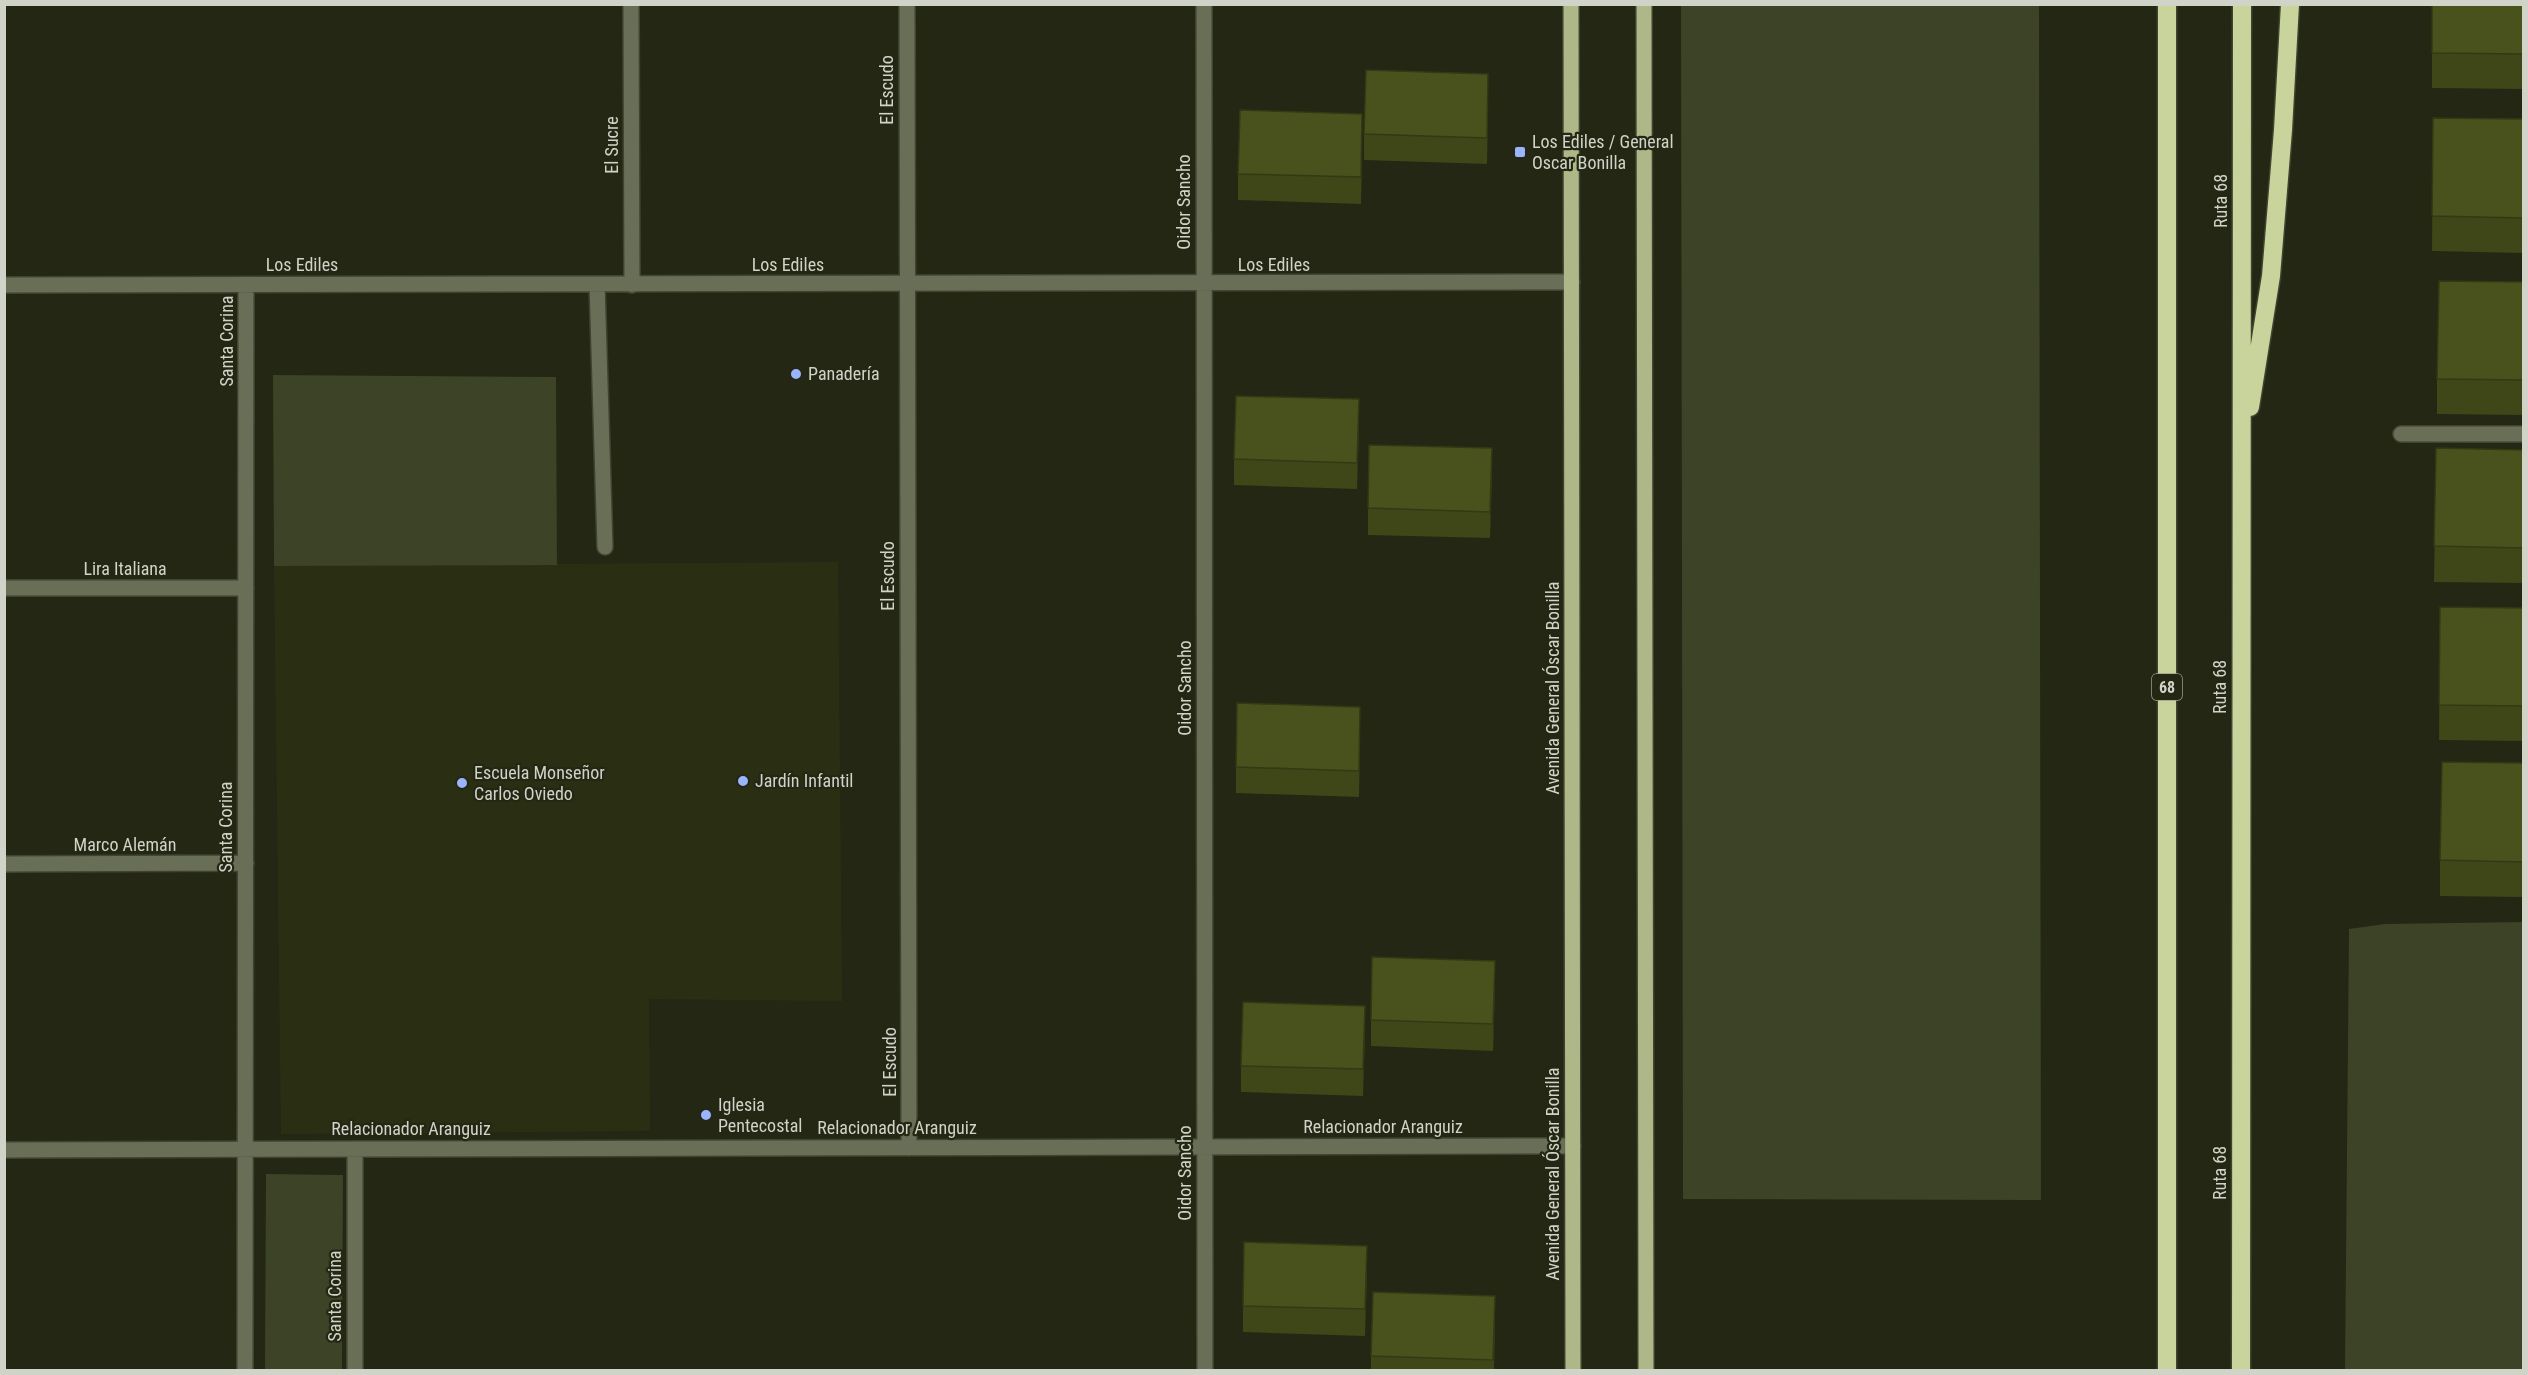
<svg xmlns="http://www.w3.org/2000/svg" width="2528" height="1375" font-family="'Roboto Condensed',sans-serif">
  <rect width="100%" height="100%" fill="#232713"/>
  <path fill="#2a2f14" d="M 838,562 L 842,1001 L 649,999 L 650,1131 L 281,1134 L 274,566 Z"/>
  <path fill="#3d4326" d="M 1681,5 L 2039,5 L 2041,1200 L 1683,1199 Z
    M 273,375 L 556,377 L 557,565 L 274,566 Z
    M 2523,922 L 2523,1370 L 2345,1370 L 2349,929 L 2385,924 Z
    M 266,1174 L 343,1175 L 342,1370 L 265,1370 Z"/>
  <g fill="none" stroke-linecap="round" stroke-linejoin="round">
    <defs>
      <path id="minor" d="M 631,4 L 632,285
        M 907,4 L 909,1148
        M 1204,4 L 1205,1370
        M 597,284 L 605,547
        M 4,285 L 1572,282
        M 2401,434 L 2524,434
        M 4,588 L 246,588
        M 4,864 L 246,863
        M 4,1150 L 1573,1146
        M 245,1370 L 246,285
        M 355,1370 L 355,1149"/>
      <path id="major" d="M 1571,4 L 1573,1370
        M 1644,4 L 1646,1370"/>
      <path id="highway" d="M 2167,4 L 2167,1370
        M 2250,407 L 2271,276 L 2283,130 L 2290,4
        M 2241,1370 L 2242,4"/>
    </defs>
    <use href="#minor" stroke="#3f4330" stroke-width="18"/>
    <use href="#major" stroke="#3f4330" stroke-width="18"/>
    <use href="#highway" stroke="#3f4330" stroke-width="21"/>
    <use href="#minor" stroke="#696e57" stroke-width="15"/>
    <use href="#major" stroke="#adb788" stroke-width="15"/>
    <use href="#highway" stroke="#c8d49c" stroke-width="18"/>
  </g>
  <path fill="#3f4618" d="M 2432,4 L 2523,4 L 2523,89 L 2432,88 Z
    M 1488,100 L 1487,164 L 1364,160 L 1364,134 Z
    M 2433,118 L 2523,119 L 2523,253 L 2432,251 Z
    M 1362,140 L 1361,204 L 1238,200 L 1238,174 Z
    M 2523,282 L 2523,415 L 2437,414 L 2437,379 Z
    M 1359,425 L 1357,489 L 1234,485 L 1234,459 Z
    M 2436,448 L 2523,450 L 2523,583 L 2434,582 Z
    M 1492,474 L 1490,538 L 1368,535 L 1368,508 Z
    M 2440,607 L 2523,608 L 2523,741 L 2439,740 Z
    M 1360,733 L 1359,797 L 1236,793 L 1236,767 Z
    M 2523,763 L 2523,897 L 2440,896 L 2440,860 Z
    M 1495,987 L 1493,1051 L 1371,1046 L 1371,1020 Z
    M 1365,1032 L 1363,1096 L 1241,1092 L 1241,1066 Z
    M 1367,1272 L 1365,1336 L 1243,1332 L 1243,1306 Z
    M 1495,1322 L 1494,1371 L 1371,1371 L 1371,1356 Z"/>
  <path fill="#333914" d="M 1488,74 L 1488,100 L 1487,164 L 1487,138 Z
    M 1362,114 L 1362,140 L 1361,204 L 1361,177 Z
    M 1359,399 L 1359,425 L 1357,489 L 1357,463 Z
    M 1492,448 L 1492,474 L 1490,538 L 1490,512 Z
    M 1360,707 L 1360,733 L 1359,797 L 1359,771 Z
    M 1495,961 L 1495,987 L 1493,1051 L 1493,1024 Z
    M 1365,1006 L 1365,1032 L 1363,1096 L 1363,1069 Z
    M 1367,1246 L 1367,1272 L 1365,1336 L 1365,1309 Z
    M 1495,1296 L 1495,1322 L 1493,1371 Z"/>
  <path fill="#49511c" stroke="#333914" stroke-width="1.5" d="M 2432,4 L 2523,4 L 2523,54 L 2432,53 Z
    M 1366,70 L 1488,74 L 1487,138 L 1364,134 Z
    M 1240,110 L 1362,114 L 1361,177 L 1238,174 Z
    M 2433,118 L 2523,119 L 2523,218 L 2432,216 Z
    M 2439,281 L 2523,282 L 2523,380 L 2437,379 Z
    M 1236,396 L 1359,399 L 1357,463 L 1234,459 Z
    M 1369,445 L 1492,448 L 1490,512 L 1368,508 Z
    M 2436,448 L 2523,450 L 2523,548 L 2434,546 Z
    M 2440,607 L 2523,608 L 2523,706 L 2439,705 Z
    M 1237,703 L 1360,707 L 1359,771 L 1236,767 Z
    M 2442,762 L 2523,763 L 2523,862 L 2440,860 Z
    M 1372,957 L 1495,961 L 1493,1024 L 1371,1020 Z
    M 1243,1002 L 1365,1006 L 1363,1069 L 1241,1066 Z
    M 1244,1242 L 1367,1246 L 1365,1309 L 1243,1306 Z
    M 1373,1292 L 1495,1296 L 1493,1360 L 1371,1356 Z"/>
  <g fill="#99b5fd" stroke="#232713" stroke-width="2">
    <rect x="1514" y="146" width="12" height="12" rx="3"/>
    <circle cx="796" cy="374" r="6"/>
    <circle cx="743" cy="781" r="6"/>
    <circle cx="462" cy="783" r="6"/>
    <circle cx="706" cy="1115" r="6"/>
  </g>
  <g text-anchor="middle" stroke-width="4.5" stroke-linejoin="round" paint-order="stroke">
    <rect fill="#232713" stroke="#9c9f91" stroke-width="1.5" x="2152" y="674" width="30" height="26" rx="4.5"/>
    <g font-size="16" font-weight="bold" fill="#d0d3c7">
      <text x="2167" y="693">68</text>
    </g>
    <g font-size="18" fill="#d0d3c7" stroke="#232713">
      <text transform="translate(887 90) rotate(-90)" y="6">El Escudo</text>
      <text transform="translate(612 145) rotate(-90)" y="6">El Sucre</text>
      <text transform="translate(2221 201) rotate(-90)" y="6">Ruta 68</text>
      <text transform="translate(1184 202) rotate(-90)" y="6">Oidor Sancho</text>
      <text x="302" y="271">Los Ediles</text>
      <text x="788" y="271">Los Ediles</text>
      <text x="1274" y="271">Los Ediles</text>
      <text transform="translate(227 341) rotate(-90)" y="6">Santa Corina</text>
      <text x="125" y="575">Lira Italiana</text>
      <text transform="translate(888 576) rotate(-90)" y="6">El Escudo</text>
      <text transform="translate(2220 687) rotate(-90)" y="6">Ruta 68</text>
      <text transform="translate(1185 688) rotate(-90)" y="6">Oidor Sancho</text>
      <text transform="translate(1553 688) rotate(-90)" y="6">Avenida General Óscar Bonilla</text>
      <text transform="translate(226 827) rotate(-90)" y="6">Santa Corina</text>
      <text x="125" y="851">Marco Alemán</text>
      <text transform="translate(890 1062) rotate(-90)" y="6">El Escudo</text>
      <text x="1383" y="1133">Relacionador Aranguiz</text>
      <text x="897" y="1134">Relacionador Aranguiz</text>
      <text x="411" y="1135">Relacionador Aranguiz</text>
      <text transform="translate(1185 1173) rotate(-90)" y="6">Oidor Sancho</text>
      <text transform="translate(2220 1173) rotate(-90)" y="6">Ruta 68</text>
      <text transform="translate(1553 1174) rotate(-90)" y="6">Avenida General Óscar Bonilla</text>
      <text transform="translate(335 1296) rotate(-90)" y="6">Santa Corina</text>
    </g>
    <g font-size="18" fill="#d0d3c7" stroke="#232713" text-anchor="start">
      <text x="1532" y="148">Los Ediles / General<tspan x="1532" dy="21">Oscar Bonilla</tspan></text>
      <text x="808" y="380">Panadería</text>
      <text x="474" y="779">Escuela Monseñor<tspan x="474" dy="21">Carlos Oviedo</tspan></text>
      <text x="755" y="787">Jardín Infantil</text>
      <text x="718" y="1111">Iglesia<tspan x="718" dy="21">Pentecostal</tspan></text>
    </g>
  </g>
  <rect width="2528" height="1375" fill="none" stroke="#d0d3c7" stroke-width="12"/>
</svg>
